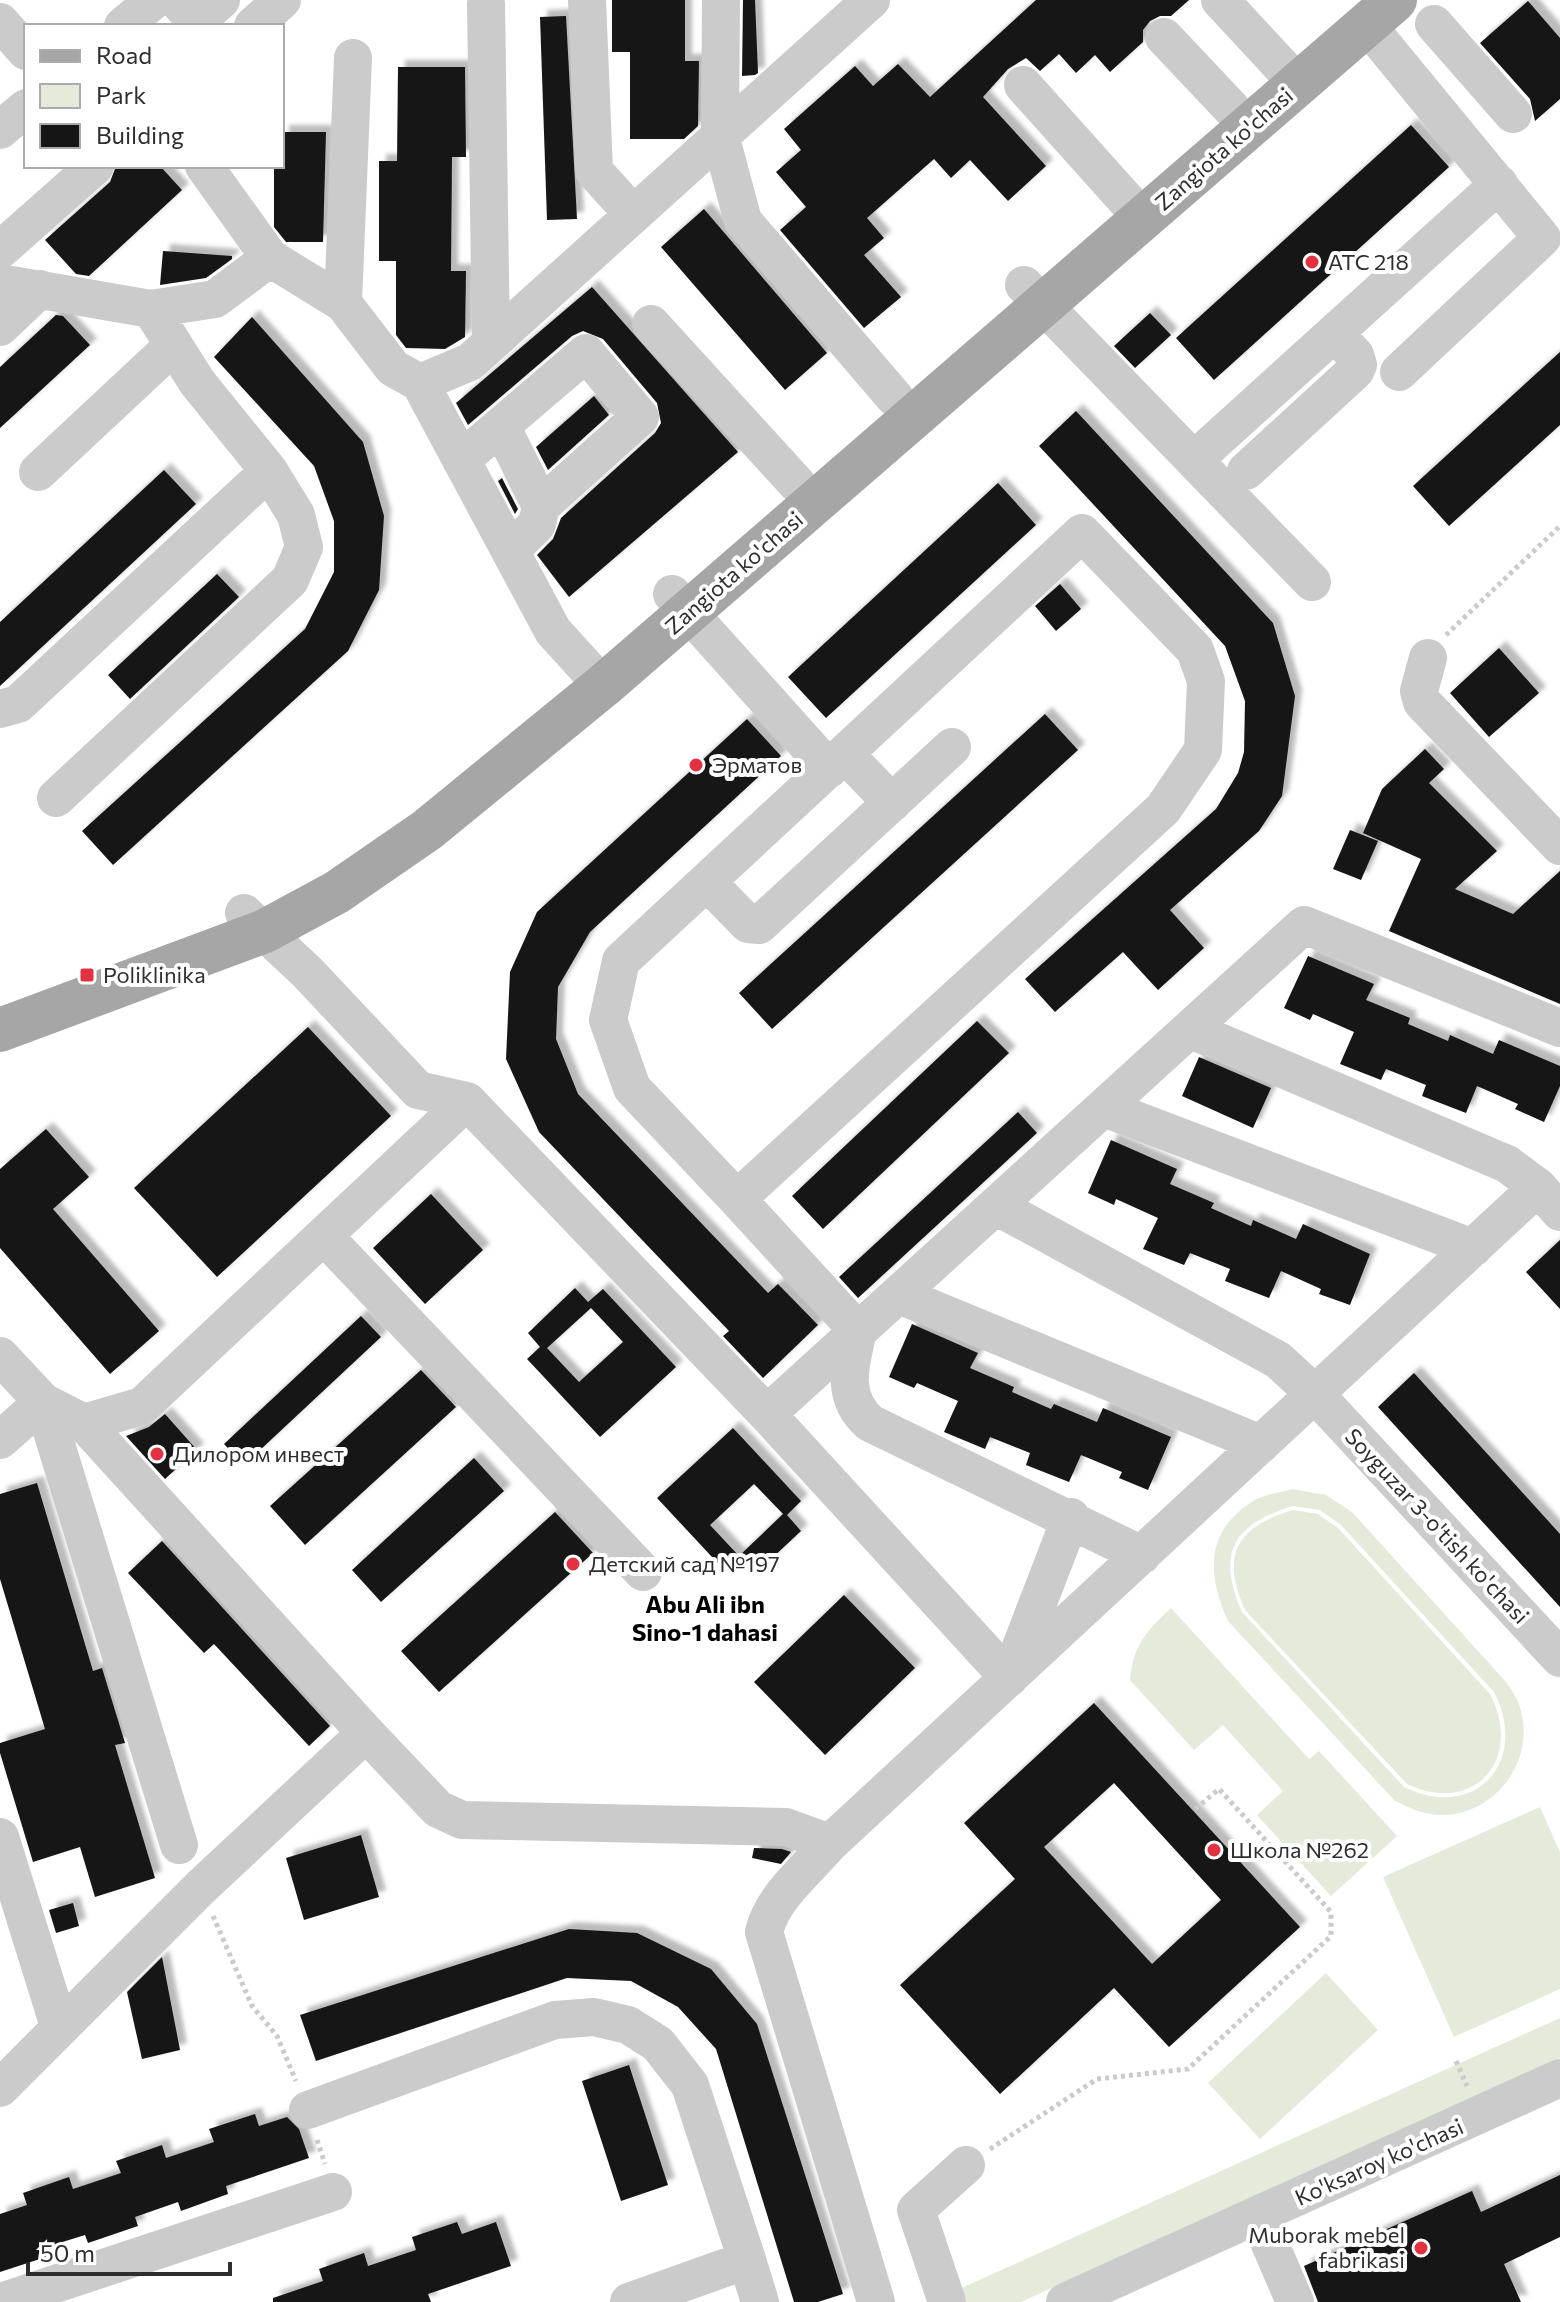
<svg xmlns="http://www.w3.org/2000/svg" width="1560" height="2302" font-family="Commissioner,sans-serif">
  <defs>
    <filter id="shadow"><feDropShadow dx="7" dy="-7" stdDeviation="2" flood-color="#0004"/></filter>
  </defs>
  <rect width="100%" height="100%" fill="#fff"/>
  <path fill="#e4ebdb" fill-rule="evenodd" d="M 1292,1489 L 1326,1495 L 1352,1512 L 1507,1683 C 1512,1691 1519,1701 1521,1711 C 1535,1761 1495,1815 1442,1815 C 1425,1815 1410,1808 1395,1801 L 1228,1621 C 1208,1577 1204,1534 1250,1503 C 1260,1495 1279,1493 1292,1489 ZM 1293,1506 L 1320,1510 L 1341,1525 L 1494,1692 C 1530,1762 1475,1822 1404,1787 L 1242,1612 C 1216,1553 1233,1524 1293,1506 Z
    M 1293,1510 L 1318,1514 L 1338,1528 L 1490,1694 C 1524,1759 1474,1816 1407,1784 L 1245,1610 C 1220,1554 1237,1527 1293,1510 Z
    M 1171,1608 L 1309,1759 L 1319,1751 L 1397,1836 L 1331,1896 L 1257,1815 L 1283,1791 L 1223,1725 L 1194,1750 L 1130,1680 C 1133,1646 1146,1631 1171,1608 Z
    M 1540,1807 L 1560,1852 L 1560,1989 L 1454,2037 L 1383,1877 Z
    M 1326,1973 L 1378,2030 L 1260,2139 L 1208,2083 Z
    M 1560,2018 L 1560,2058 L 1021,2302 L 962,2302 L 957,2290 Z"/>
  <path fill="#151515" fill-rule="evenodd" filter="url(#shadow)" d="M 612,0 L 685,0 L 685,61 L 699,61 L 698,126 L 684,139 L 630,139 L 630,52 L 612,52 Z
    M 743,0 L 755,0 L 758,73 L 755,75 L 742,76 Z
    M 1036,0 L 1189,0 L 1171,16 L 1160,16 L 1150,21 L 1143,30 L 1143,42 L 1110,72 L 1095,55 L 1076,73 L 1059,54 L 1040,71 L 1026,58 L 1008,69 L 983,97 L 1046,166 L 1008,201 L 970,160 L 951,178 L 934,159 L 867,218 L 884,238 L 864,255 L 901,297 L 864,328 L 780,230 L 806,207 L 776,172 L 801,150 L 784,129 L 855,66 L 873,86 L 898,64 L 930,97 Z
    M 1528,1 L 1560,38 L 1560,99 L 1535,121 L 1530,99 L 1480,43 Z
    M 566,16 L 577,219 L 547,220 L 540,17 Z
    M 398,67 L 465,67 L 466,157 L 452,157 L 451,271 L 466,271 L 465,337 L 445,349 L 406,348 L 396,335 L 396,261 L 379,261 L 379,161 L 397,161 Z
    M 1411,125 L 1449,167 L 1214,380 L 1176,338 Z
    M 282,132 L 326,132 L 323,242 L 286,242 L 274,227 L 274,166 L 282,166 Z
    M 116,166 L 160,166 L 182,190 L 89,276 L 76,274 L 45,240 L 110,182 Z
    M 704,209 L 827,353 L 785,390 L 661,247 Z
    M 163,251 L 232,256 L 232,259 L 206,278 L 160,285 Z
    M 592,287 L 738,452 L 569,597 L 537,555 L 553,539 L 561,518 L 655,433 L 661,423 L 657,403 L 603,339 L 583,331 L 572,336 L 468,425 L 456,403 Z
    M 1150,313 L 1171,335 L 1135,368 L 1114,346 Z
    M 56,315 L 63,316 L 90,345 L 0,428 L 0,367 Z
    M 252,317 L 363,442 L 384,516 L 379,590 L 348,651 L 113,865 L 82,831 L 305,629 L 334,572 L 334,521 L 314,466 L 214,357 Z
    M 1560,352 L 1560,425 L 1449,526 L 1413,486 Z
    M 594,396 L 609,415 L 548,470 L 536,447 Z
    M 1076,411 L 1273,623 L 1295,696 L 1282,796 L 1259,831 L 1170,910 L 1204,948 L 1158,990 L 1123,952 L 1055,1012 L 1025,979 L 1216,809 L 1238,773 L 1244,752 L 1245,701 L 1225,646 L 1039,446 Z
    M 164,470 L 196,504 L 0,686 L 0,622 Z
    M 502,478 L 518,509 L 515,514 L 498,481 Z
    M 998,483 L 1036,525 L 826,718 L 788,677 Z
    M 217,574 L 239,597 L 130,699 L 108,675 Z
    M 1060,584 L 1081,609 L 1056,631 L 1035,606 Z
    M 1499,648 L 1539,693 L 1489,737 L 1450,693 Z
    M 1045,714 L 1078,750 L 772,1029 L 739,993 Z
    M 747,719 L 781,756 L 590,932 L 558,987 L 556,1039 L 578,1094 L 768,1293 L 778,1284 L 818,1325 L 763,1378 L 723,1336 L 729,1331 L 539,1132 L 506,1059 L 510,972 L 537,912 Z
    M 1425,749 L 1444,769 L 1429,783 L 1497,851 L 1455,889 L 1513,914 L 1560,871 L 1560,1004 L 1389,931 L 1421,859 L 1363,833 L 1382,789 Z
    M 1350,830 L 1378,841 L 1361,880 L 1333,869 Z
    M 1308,956 L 1374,984 L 1366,1000 L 1410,1018 L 1408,1024 L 1448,1041 L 1450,1035 L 1493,1054 L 1499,1040 L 1560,1066 L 1560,1086 L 1544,1122 L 1515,1109 L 1518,1104 L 1477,1086 L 1466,1113 L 1422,1096 L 1426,1085 L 1386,1069 L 1381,1080 L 1340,1064 L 1354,1032 L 1313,1014 L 1310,1020 L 1284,1008 Z
    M 977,1021 L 1009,1053 L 823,1229 L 792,1196 Z
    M 308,1027 L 391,1116 L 217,1277 L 134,1188 Z
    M 1199,1057 L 1271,1088 L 1253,1128 L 1182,1096 Z
    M 1018,1112 L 1037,1133 L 858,1298 L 839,1277 Z
    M 46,1129 L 89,1177 L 53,1209 L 159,1331 L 110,1374 L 0,1248 L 0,1169 Z
    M 1111,1140 L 1177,1169 L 1170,1184 L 1214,1203 L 1211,1208 L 1251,1226 L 1253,1220 L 1296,1239 L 1303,1224 L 1370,1254 L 1350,1305 L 1319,1294 L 1321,1289 L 1281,1271 L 1269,1298 L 1225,1281 L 1230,1269 L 1190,1253 L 1184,1265 L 1143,1249 L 1158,1218 L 1116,1199 L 1114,1205 L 1088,1193 Z
    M 431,1194 L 483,1250 L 425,1304 L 373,1248 Z
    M 1560,1240 L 1560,1309 L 1526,1272 Z
    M 575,1288 L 588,1302 L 603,1289 L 676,1367 L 600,1437 L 527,1359 L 540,1347 L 528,1333 ZM 591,1308 L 623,1342 L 579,1382 L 547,1348 Z
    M 361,1316 L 381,1337 L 244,1465 L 224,1444 Z
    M 912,1324 L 978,1353 L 970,1368 L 1014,1387 L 1012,1392 L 1051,1409 L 1054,1404 L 1097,1422 L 1103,1408 L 1171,1437 L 1148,1490 L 1119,1478 L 1122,1472 L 1081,1455 L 1069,1482 L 1026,1465 L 1030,1453 L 990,1437 L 985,1449 L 944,1432 L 958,1401 L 917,1383 L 914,1388 L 889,1377 Z
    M 421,1370 L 456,1407 L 305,1545 L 270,1506 Z
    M 1414,1373 L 1560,1534 L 1560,1607 L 1378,1407 Z
    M 165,1414 L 197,1450 L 165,1479 L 126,1436 L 149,1427 Z
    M 733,1428 L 801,1501 L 787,1515 L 801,1531 L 753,1576 L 739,1560 L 726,1572 L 657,1498 ZM 754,1484 L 783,1514 L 739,1556 L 710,1525 Z
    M 474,1458 L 504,1491 L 381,1602 L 352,1570 Z
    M 37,1483 L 93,1671 L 102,1668 L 125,1743 L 115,1745 L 155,1878 L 95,1897 L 80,1847 L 33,1862 L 0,1753 L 0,1743 L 45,1729 L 0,1579 L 0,1494 Z
    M 555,1512 L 593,1553 L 439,1692 L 401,1651 Z
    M 162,1541 L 330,1726 L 309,1746 L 214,1644 L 204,1653 L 128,1573 Z
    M 844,1595 L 915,1668 L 825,1755 L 754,1682 Z
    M 1094,1703 L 1300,1927 L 1169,2047 L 1114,1988 L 1000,2094 L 900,1985 L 1015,1879 L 964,1823 ZM 1114,1783 L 1221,1900 L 1152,1964 L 1044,1847 Z
    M 361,1835 L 379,1897 L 304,1920 L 286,1858 Z
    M 754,1848 L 782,1849 L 791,1852 L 781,1864 L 752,1858 Z
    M 73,1903 L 79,1926 L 56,1933 L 49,1910 Z
    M 569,1929 L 637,1933 L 711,1969 L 757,2024 L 843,2294 L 818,2302 L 794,2302 L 716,2049 L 678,2007 L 631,1981 L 567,1978 L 316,2061 L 300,2015 Z
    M 162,1957 L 180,2050 L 142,2059 L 127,1992 Z
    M 629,2065 L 668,2185 L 621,2201 L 582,2081 Z
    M 255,2114 L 259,2126 L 287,2117 L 299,2129 L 309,2158 L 226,2186 L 228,2194 L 181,2211 L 178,2202 L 135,2217 L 138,2226 L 88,2243 L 85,2235 L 43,2248 L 46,2257 L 0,2272 L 0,2214 L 27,2205 L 23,2193 L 69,2177 L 73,2189 L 121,2173 L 116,2161 L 162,2145 L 166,2158 L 214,2142 L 209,2129 Z
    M 1560,2175 L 1560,2237 L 1504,2264 L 1521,2302 L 1318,2302 L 1304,2266 L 1472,2191 L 1481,2212 Z
    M 457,2222 L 462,2234 L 496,2222 L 511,2266 L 428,2294 L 431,2302 L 273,2302 L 273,2298 L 323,2281 L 319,2269 L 364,2253 L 368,2266 L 416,2250 L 412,2237 Z"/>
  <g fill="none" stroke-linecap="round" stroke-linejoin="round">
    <path stroke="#cbcbcb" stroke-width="5" stroke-dasharray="4 4" stroke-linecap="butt" d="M 1446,635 L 1560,526
      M 213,1916 L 252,2006 L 277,2036 L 296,2081
      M 1456,2061 L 1467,2086
      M 317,2140 L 325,2164
      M 990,2149 L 1097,2079 L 1188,2069 L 1331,1936 L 1331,1912 L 1219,1789 L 1193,1811"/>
    <path stroke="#cbcbcb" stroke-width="38" d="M 177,0 L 196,22 L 221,0
      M 587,0 L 594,171 L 633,214
      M 721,0 L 720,135 L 743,221 L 895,398
      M 1220,0 L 1298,84
      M 486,4 L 491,342
      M 0,22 L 26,51
      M 1434,24 L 1513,114
      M 1367,25 L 1542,238 L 1399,372
      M 123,26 L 154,0
      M 253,26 L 282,0
      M 1164,37 L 1231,108
      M 1023,85 L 1144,220
      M 0,130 L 26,108
      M 204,166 L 270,258
      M 0,250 L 95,166
      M 0,283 L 151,309 L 215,299 L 270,258 L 343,303 L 393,368 L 420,383 L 470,362 L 871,0
      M 1024,285 L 1312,582
      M 343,303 L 353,58
      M 651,324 L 797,484
      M 0,327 L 40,289
      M 420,383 L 553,631 L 603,686
      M 501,426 L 541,506
      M 461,460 L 586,353 L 640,417 L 541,506 L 537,524 L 510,551
      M 1194,460 L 1499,184
      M 1246,471 L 1355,371 L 1358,365 L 1355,355 L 1334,333
      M 38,472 L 174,345
      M 672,594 L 829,769
      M 1428,658 L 1419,691 L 1422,702 L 1560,846
      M 0,709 L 18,704 L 269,471
      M 845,754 L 892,803
      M 56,798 L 290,580 L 304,547 L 296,515 L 269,471 L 197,382 L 151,309
      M 707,882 L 748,924 L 759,925 L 952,747
      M 244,913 L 307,972 L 418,1090 L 467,1101 L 767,1414 L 1009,1678 L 1071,1517
      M 1191,1030 L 1507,1164 L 1538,1187 L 1560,1212
      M 1104,1108 L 1473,1248
      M 737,1199 L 632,1088 L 608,1020 L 621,961 L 1082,533 L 1195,650 L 1206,681 L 1203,750 L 1163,809 L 737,1199 L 858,1331 C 850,1365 840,1397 870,1423 L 1142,1555
      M 996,1206 L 1278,1360 L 1315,1394 L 1560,1658
      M 324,1236 L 643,1572
      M 899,1295 L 1261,1444
      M 0,1356 L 43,1402 L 179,1845
      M 767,1414 L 1304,925 L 1560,1028
      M 84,1423 L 366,1733
      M 0,1440 L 43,1402 L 84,1423 L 142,1406 L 467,1101
      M 0,1837 L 59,2026
      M 830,1843 C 807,1870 772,1897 764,1932 L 876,2302
      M 0,2088 L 201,1887 L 366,1733 L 438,1809 L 462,1820 L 786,1827 L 830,1843 L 1538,1187
      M 308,2110 L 555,2020 L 594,2017 L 628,2025 L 658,2044 L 690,2085 L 747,2260
      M 1258,2216 L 1295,2302
      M 1,2302 L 333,2192
      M 629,2302 L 747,2260 L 760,2302
      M 947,2302 L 916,2210 L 966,2165
      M 1065,2302 L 1560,2078"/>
    <path stroke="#a6a6a6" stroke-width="44" d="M 0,1030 L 265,931 L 337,892 L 427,830 L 603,686 L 1395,0"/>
  </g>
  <g fill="#e33141" stroke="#fff" stroke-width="3">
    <circle cx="1312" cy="262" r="8"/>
    <circle cx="696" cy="765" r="8"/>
    <rect x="79" y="967" width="16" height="16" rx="4"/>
    <circle cx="157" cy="1454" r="8"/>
    <circle cx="573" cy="1564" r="8"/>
    <circle cx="1214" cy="1850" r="8"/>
    <circle cx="1421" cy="2248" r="8"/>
  </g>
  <g text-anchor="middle" stroke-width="8" stroke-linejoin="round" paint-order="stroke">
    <g font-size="22" fill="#2e2e2e" stroke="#fff">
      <text transform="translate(1224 149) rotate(-41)" y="8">Zangiota ko'chasi</text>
      <text transform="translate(734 573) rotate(-41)" y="8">Zangiota ko'chasi</text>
      <text transform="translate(1437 1526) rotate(47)" y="8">Soyguzar 3-o'tish ko'chasi</text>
      <text transform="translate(1379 2162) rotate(-24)" y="8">Ko'ksaroy ko'chasi</text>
    </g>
    <g font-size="22" fill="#2e2e2e" stroke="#fff" text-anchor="start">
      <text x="1328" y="270">АТС 218</text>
      <text x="712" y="773">Эрматов</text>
      <text x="103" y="983">Poliklinika</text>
      <text x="173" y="1462">Дилором инвест</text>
      <text x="589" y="1572">Детский сад №197</text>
      <text x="1230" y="1858">Школа №262</text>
      <text x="1405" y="2243" text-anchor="end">Muborak mebel<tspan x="1405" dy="25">fabrikasi</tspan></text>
    </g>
    <g font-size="24" font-weight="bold" fill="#000" stroke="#fff">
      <text x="705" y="1613">Abu Ali ibn<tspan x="705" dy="28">Sino-1 dahasi</tspan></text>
    </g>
  </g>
  <rect x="24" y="24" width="260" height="144" fill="#ffffff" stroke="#ababab" stroke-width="2"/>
  <rect x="40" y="50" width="40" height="12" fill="#a6a6a6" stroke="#ababab" stroke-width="2"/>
  <text x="96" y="64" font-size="24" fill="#2e2e2e">Road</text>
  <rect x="40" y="84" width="40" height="24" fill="#e4ebdb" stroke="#ababab" stroke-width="2"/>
  <text x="96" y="104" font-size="24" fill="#2e2e2e">Park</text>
  <rect x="40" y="124" width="40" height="24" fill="#151515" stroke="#ababab" stroke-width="2"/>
  <text x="96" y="144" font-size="24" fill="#2e2e2e">Building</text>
  <path d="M28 2262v12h202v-12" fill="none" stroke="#2e2e2e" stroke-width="4"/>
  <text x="40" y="2262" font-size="24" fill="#2e2e2e" stroke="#ffffff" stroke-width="6" paint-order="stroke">50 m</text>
</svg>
